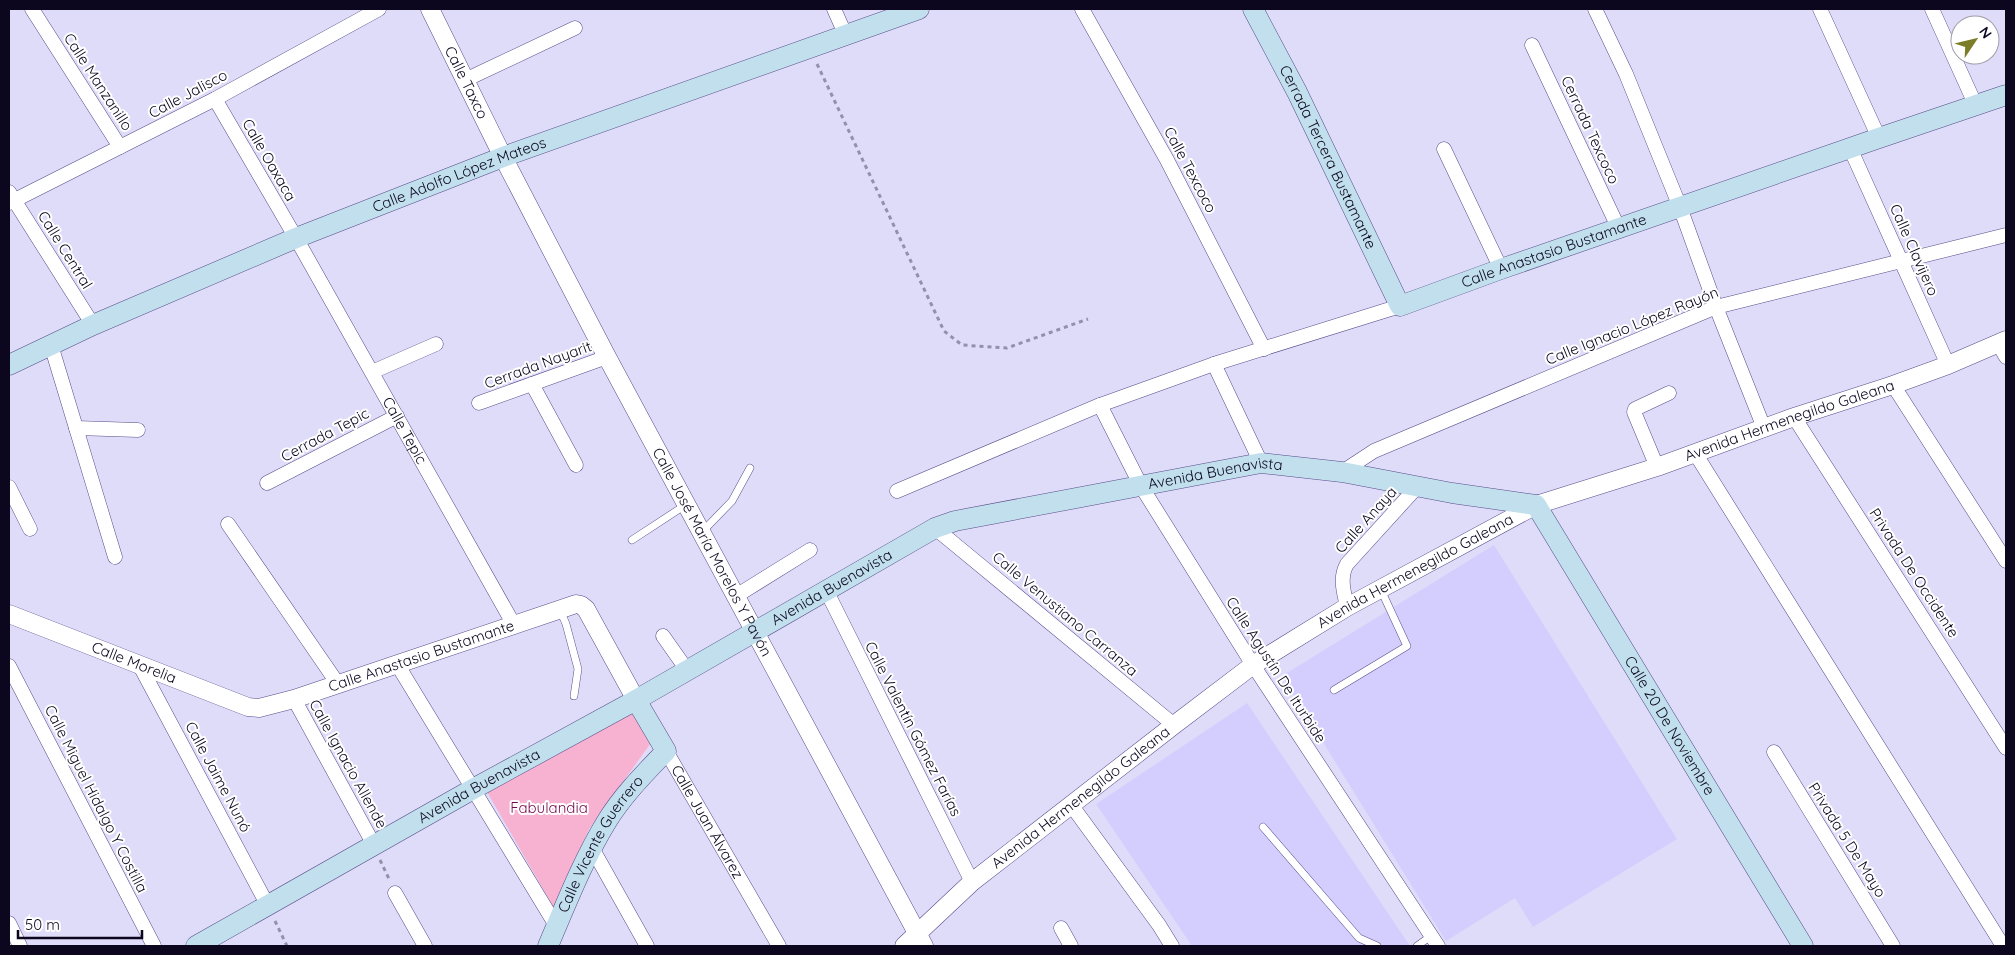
<svg xmlns="http://www.w3.org/2000/svg" width="2015" height="955" font-family="Quicksand,sans-serif">
  <rect width="100%" height="100%" fill="#dfdcf9"/>
  <path fill="#d3cefd" d="M 1494,545 L 1677,839 L 1533,927 L 1515,898 L 1446,941 L 1282,676 Z
    M 1247,703 L 1410,946 L 1192,946 L 1096,804 Z"/>
  <path fill="#f7b1d1" d="M 634,705 L 653,740 L 589,829 L 554,908 L 486,790 Z"/>
  <g fill="none" stroke-linecap="round" stroke-linejoin="round">
    <defs>
      <path id="service" d="M 702,532 L 732,501 L 750,468
        M 632,540 L 687,504
        M 560,610 L 566,624 L 578,669 L 574,696
        M 1334,690 L 1407,646 L 1381,590
        M 1263,827 L 1359,938 L 1377,946
        M 1417,946 L 1431,936"/>
      <g id="minor">
        <path d="M 32,9 L 120,147"/>
        <path d="M 834,9 L 846,36"/>
        <path d="M 1082,9 L 1167,160 L 1264,349"/>
        <path d="M 1595,9 L 1626,74 L 1680,207 L 1716,307 L 1764,428"/>
        <path d="M 1820,9 L 1879,138"/>
        <path d="M 1932,9 L 1976,106"/>
        <path d="M 1532,45 L 1619,229"/>
        <path d="M 465,80 L 575,28"/>
        <path id="s1" d="M 215,99 L 296,238 L 514,625"/>
        <path d="M 1850,148 L 1948,365"/>
        <path d="M 1444,149 L 1501,269"/>
        <path d="M 9,192 L 93,325"/>
        <path d="M 9,203 L 215,99 L 379,9"/>
        <path d="M 51,345 L 115,557"/>
        <path d="M 1999,345 L 2006,357"/>
        <path d="M 1214,364 L 1261,463"/>
        <path d="M 372,372 L 436,344"/>
        <path d="M 532,384 L 576,465"/>
        <path d="M 1893,385 L 2006,561"/>
        <path d="M 479,403 L 607,357"/>
        <path d="M 1100,405 L 1141,486 L 1253,665 L 1438,946"/>
        <path d="M 1794,417 L 2006,748"/>
        <path d="M 76,428 L 138,430"/>
        <path d="M 1695,453 L 2003,946"/>
        <path d="M 1657,467 L 1634,412 L 1635,409 L 1669,393"/>
        <path d="M 1342,472 L 1374,451 L 1716,307 L 2006,235"/>
        <path d="M 267,483 L 397,416"/>
        <path d="M 9,487 L 30,529"/>
        <path d="M 897,491 L 1100,405 L 1214,364 L 1400,306"/>
        <path d="M 228,524 L 338,684"/>
        <path d="M 935,528 L 1174,725"/>
        <path d="M 826,590 L 972,882"/>
        <path d="M 736,596 L 810,550"/>
        <path d="M 1347,607 C 1344,592 1339,578 1347,564 L 1417,487"/>
        <path d="M 663,636 L 687,670"/>
        <path d="M 397,664 L 557,927"/>
        <path d="M 9,666 L 154,946"/>
        <path d="M 140,666 L 267,904"/>
        <path d="M 294,699 L 374,845"/>
        <path id="s2" d="M 666,751 L 779,946"/>
        <path d="M 1774,752 L 1893,946"/>
        <path d="M 1072,806 L 1159,925 L 1172,946"/>
        <path d="M 592,848 L 647,946"/>
        <path d="M 395,893 L 425,946"/>
        <path d="M 9,923 L 20,946"/>
        <path d="M 1061,928 L 1071,946"/>
      </g>
      <g id="tertiary">
        <path id="s3" d="M 430,9 L 503,157 L 607,357 L 924,946"/>
        <path id="s4" d="M 9,614 L 248,707 L 259,708 L 294,699 L 576,604 L 581,605 L 586,609 L 636,700"/>
        <path id="s5" d="M 904,946 L 972,882 L 1174,725 L 1253,665 L 1347,607 L 1536,505 L 1657,467 L 1794,417 L 1893,385 L 1948,365 L 2006,340"/>
      </g>
      <g id="secondary">
        <path id="s6" d="M 1253,9 L 1297,92 L 1400,306 L 1501,269 L 1879,138 L 2006,95"/>
        <path id="s7" d="M 9,365 L 93,325 L 296,238 L 503,157 L 919,9"/>
        <path id="s8" d="M 196,946 L 473,789 L 636,700 L 935,528 L 955,521 L 1261,463 L 1342,472 L 1452,493 L 1536,505 L 1803,946"/>
        <path id="s9" d="M 548,946 C 566,904 583,860 607,821 C 623,795 645,773 666,751 L 636,700"/>
      </g>
    </defs>
    <use href="#service" stroke="#574c8a" stroke-width="8"/>
    <use href="#minor" stroke="#574c8a" stroke-width="15"/>
    <use href="#tertiary" stroke="#574c8a" stroke-width="19"/>
    <use href="#secondary" stroke="#574c8a" stroke-width="21"/>
    <path stroke="#9490ab" stroke-width="3" stroke-dasharray="4 4" stroke-linecap="butt" d="M 817,64 L 944,331 L 962,345 L 1007,348 L 1088,319
      M 380,860 L 390,881
      M 275,921 L 287,946"/>
    <use href="#service" stroke="#fff" stroke-width="7"/>
    <use href="#minor" stroke="#fff" stroke-width="14"/>
    <use href="#tertiary" stroke="#fff" stroke-width="18"/>
    <use href="#secondary" stroke="#c1dfec" stroke-width="20"/>
  </g>
  <g text-anchor="middle" stroke-width="4" stroke-linejoin="round" paint-order="stroke">
    <g font-size="15" fill="#0c071f" stroke="#fff">
      <text transform="translate(98 82) rotate(57)" y="5">Calle Manzanillo</text>
      <text dy="5" stroke="none"><textPath href="#s3" startOffset="82">Calle Taxco</textPath></text>
      <text transform="translate(188 94) rotate(-28)" y="5">Calle Jalisco</text>
      <text transform="translate(1590 130) rotate(65)" y="5">Cerrada Texcoco</text>
      <text dy="5" stroke="none"><textPath href="#s6" startOffset="166">Cerrada Tercera Bustamante</textPath></text>
      <text transform="translate(269 160) rotate(60)" y="5">Calle Oaxaca</text>
      <text transform="translate(1190 170) rotate(62)" y="5">Calle Texcoco</text>
      <text dy="5" stroke="none"><textPath href="#s7" startOffset="489">Calle Adolfo López Mateos</textPath></text>
      <text transform="translate(65 250) rotate(58)" y="5">Calle Central</text>
      <text transform="translate(1914 250) rotate(66)" y="5">Calle Clavijero</text>
      <text dy="5" stroke="none"><textPath href="#s6" startOffset="495">Calle Anastasio Bustamante</textPath></text>
      <text transform="translate(1632 326) rotate(-22)" y="5">Calle Ignacio López Rayón</text>
      <text transform="translate(538 365) rotate(-20)" y="5">Cerrada Nayarit</text>
      <text dy="5" stroke="none"><textPath href="#s5" startOffset="1041">Avenida Hermenegildo Galeana</textPath></text>
      <text dy="5" stroke="none"><textPath href="#s1" startOffset="382">Calle Tepic</textPath></text>
      <text transform="translate(325 435) rotate(-28)" y="5">Cerrada Tepic</text>
      <text dy="5" stroke="none"><textPath href="#s8" startOffset="1135">Avenida Buenavista</textPath></text>
      <text transform="translate(1366 520) rotate(-48)" y="5">Calle Anaya</text>
      <text dy="5" stroke="none"><textPath href="#s3" startOffset="612">Calle José María Morelos Y Pavón</textPath></text>
      <text dy="5" stroke="none"><textPath href="#s5" startOffset="636">Avenida Hermenegildo Galeana</textPath></text>
      <text transform="translate(1914 573) rotate(57)" y="5">Privada De Occidente</text>
      <text dy="5" stroke="none"><textPath href="#s8" startOffset="730">Avenida Buenavista</textPath></text>
      <text transform="translate(1065 614) rotate(40)" y="5">Calle Venustiano Carranza</text>
      <text dy="5" stroke="none"><textPath href="#s4" startOffset="438">Calle Anastasio Bustamante</textPath></text>
      <text dy="5" stroke="none"><textPath href="#s4" startOffset="134">Calle Morelia</textPath></text>
      <text transform="translate(1276 670) rotate(57)" y="5">Calle Agustín De Iturbide</text>
      <text dy="5" stroke="none"><textPath href="#s8" startOffset="1718">Calle 20 De Noviembre</textPath></text>
      <text transform="translate(913 729) rotate(63)" y="5">Calle Valentín Gómez Farías</text>
      <text transform="translate(348 764) rotate(61)" y="5">Calle Ignacio Allende</text>
      <text transform="translate(218 777) rotate(62)" y="5">Calle Jaime Nunó</text>
      <text dy="5" stroke="none"><textPath href="#s8" startOffset="325">Avenida Buenavista</textPath></text>
      <text dy="5" stroke="none"><textPath href="#s5" startOffset="231">Avenida Hermenegildo Galeana</textPath></text>
      <text transform="translate(96 799) rotate(63)" y="5">Calle Miguel Hidalgo Y Costilla</text>
      <text dy="5" stroke="none"><textPath href="#s2" startOffset="82">Calle Juan Álvarez</textPath></text>
      <text transform="translate(1847 840) rotate(58)" y="5">Privada 5 De Mayo</text>
      <text dy="5" stroke="none"><textPath href="#s9" startOffset="115">Calle Vicente Guerrero</textPath></text>
    </g>
    <g font-size="15" fill="#77094d" stroke="#fff">
      <text x="549" y="813">Fabulandia</text>
    </g>
  </g>
  <rect width="2015" height="955" fill="none" stroke="#0c071f" stroke-width="20"/>
  <g transform="translate(1975 40) rotate(55)"><circle r="24" fill="#ffffff" stroke="#9e9ca5"/>
  <path d="M0-4L9 19L0 12L-9 19Z" fill="#7c7e27"/>
  <text y="-8" font-size="14" font-weight="bold" text-anchor="middle" fill="#0c071f">N</text>
  </g>
  <path d="M18 930v8h124v-8" fill="none" stroke="#0c071f" stroke-width="2.5"/>
  <text x="25" y="930" font-size="15" fill="#0c071f" stroke="#ffffff" stroke-width="4" paint-order="stroke">50 m</text>
</svg>
